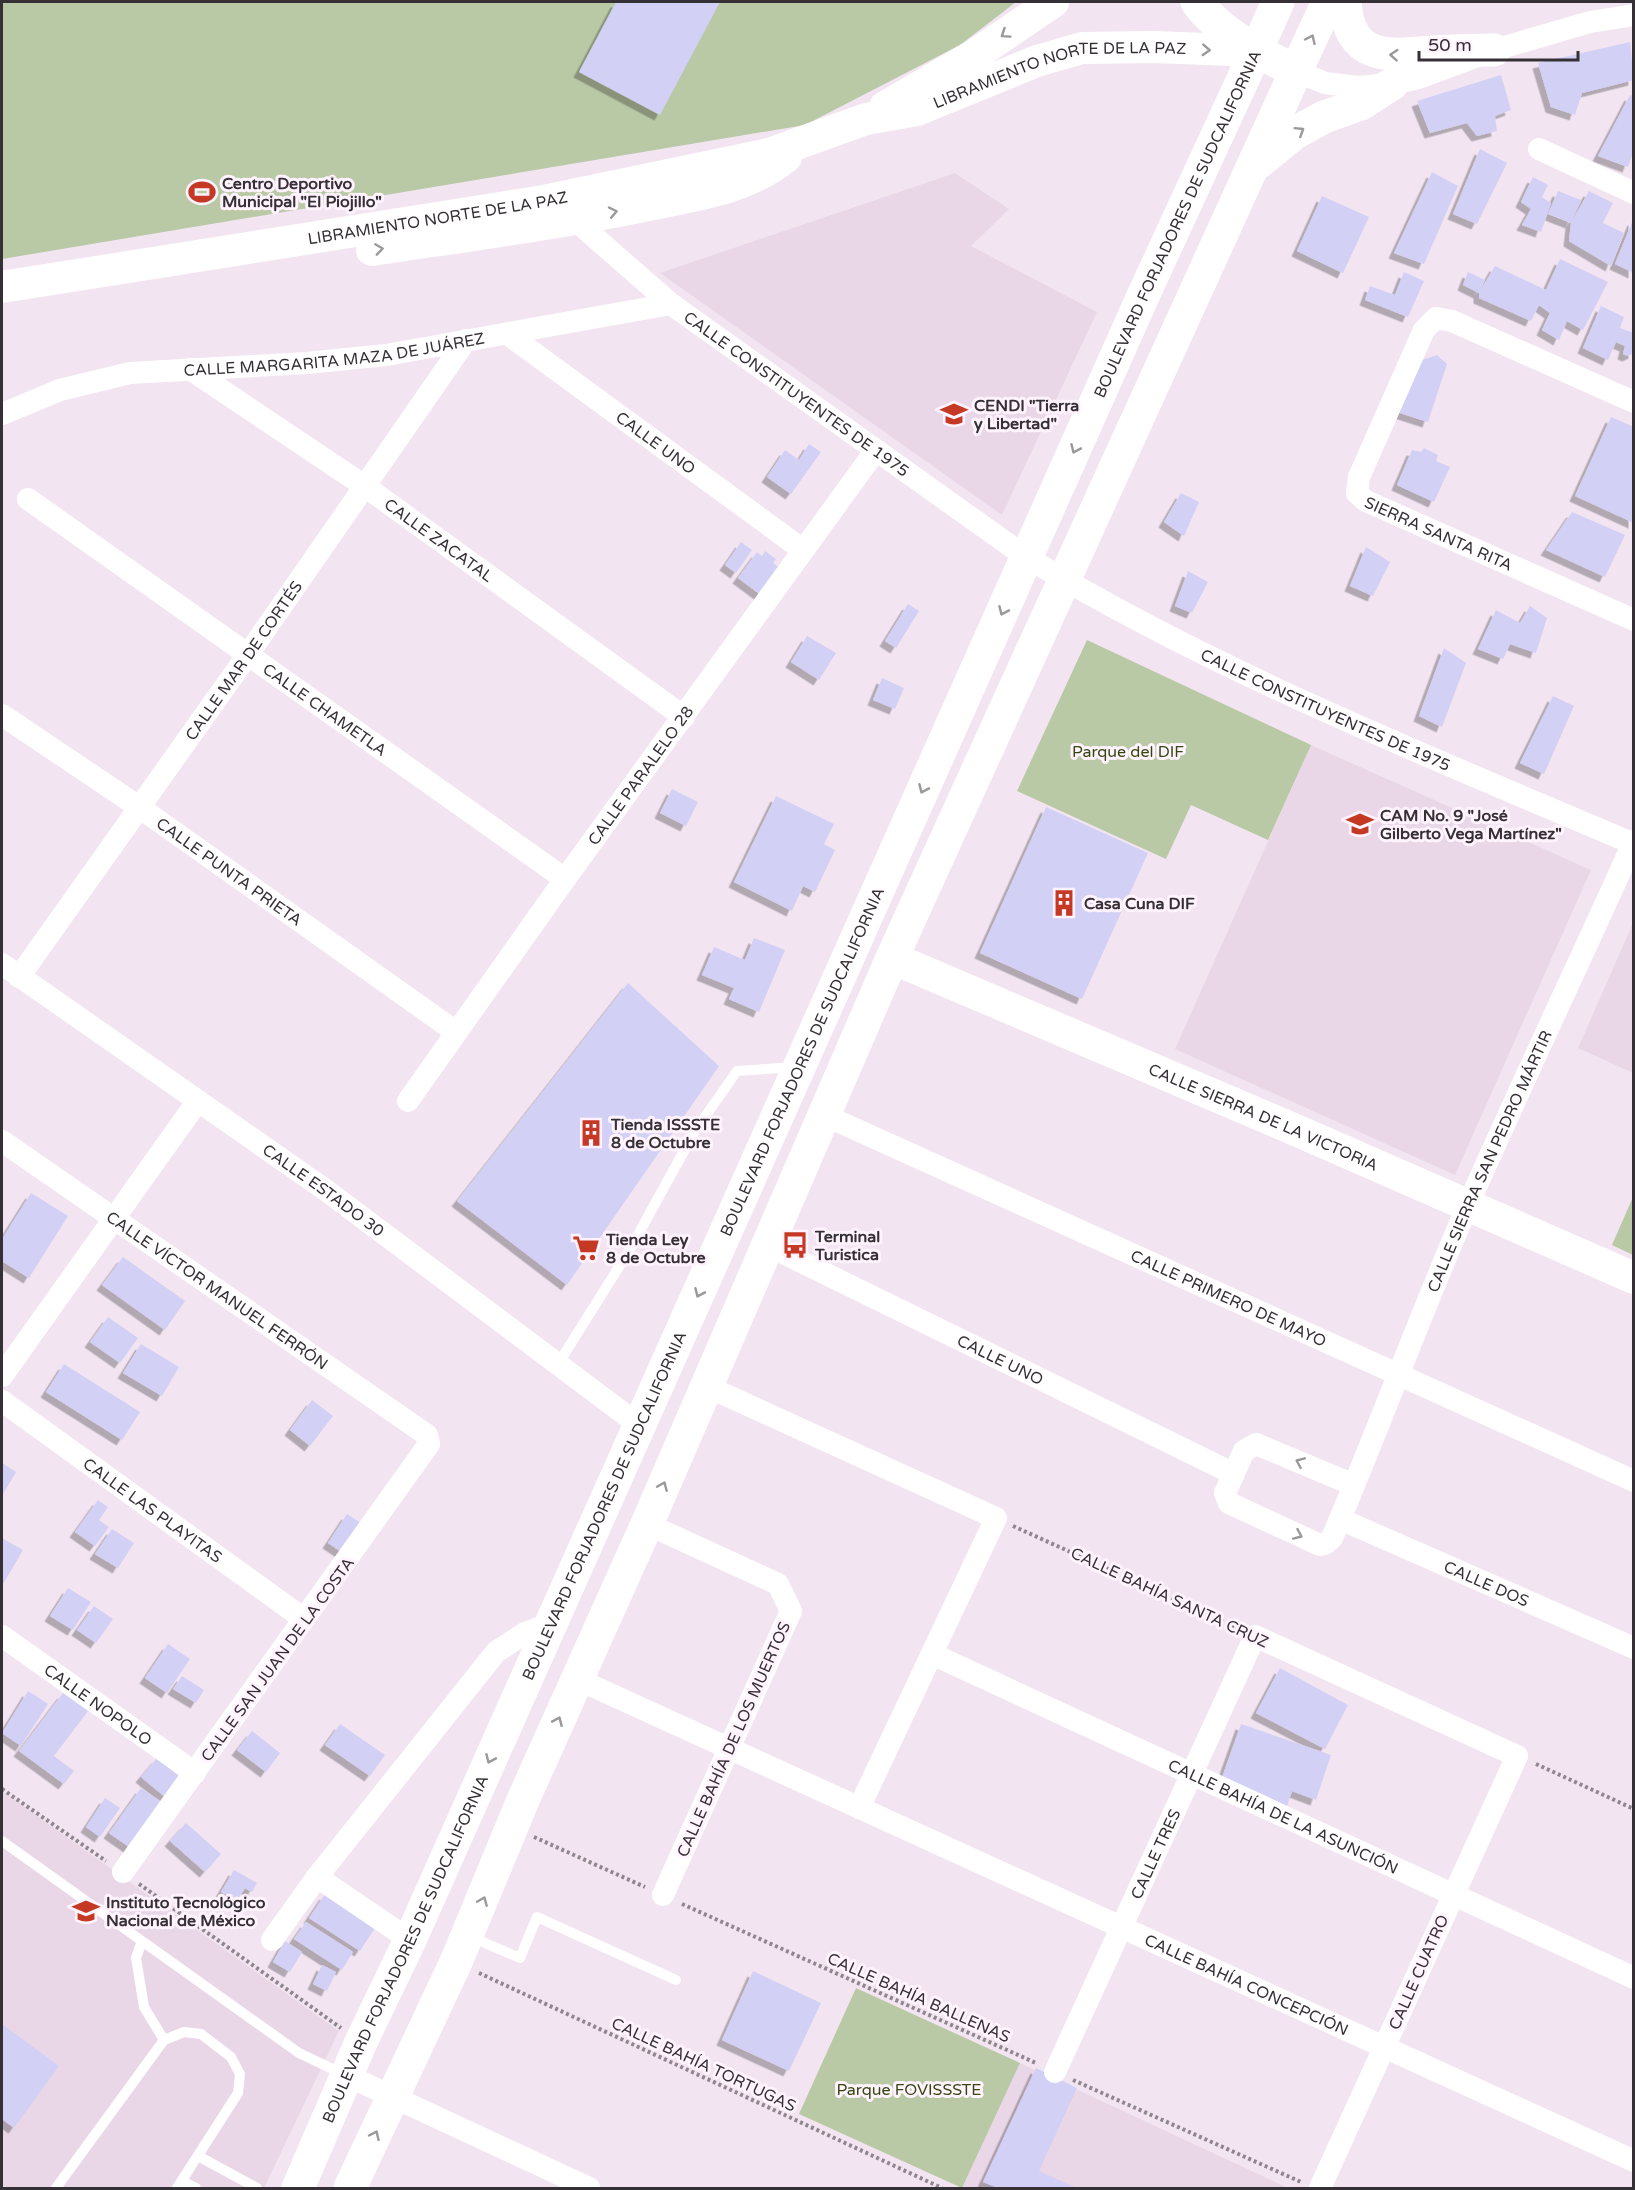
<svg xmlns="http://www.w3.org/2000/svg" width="1635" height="2190" font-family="'Varela Round',sans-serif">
  <defs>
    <filter id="shadow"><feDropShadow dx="-5.5" dy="5.5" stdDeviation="0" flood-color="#0004"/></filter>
  </defs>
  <rect width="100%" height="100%" fill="#f2e5f1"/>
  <path fill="#e9d7e8" d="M 955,173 L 1009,209 L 971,246 L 1097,312 L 1002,515 L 660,273 Z
    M 1311,745 L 1591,870 L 1455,1175 L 1175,1049 Z
    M 1633,923 L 1634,1073 L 1633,1073 L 1578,1048 Z
    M 2,1791 L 339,2031 L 264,2188 L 2,2188 Z
    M 1020,2063 L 1288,2188 L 962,2188 Z"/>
  <path fill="#b9c8a5" d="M 2,2 L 1016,2 L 960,45 L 805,125 L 2,259 Z
    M 1087,640 L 1311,745 L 1268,840 L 1191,805 L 1166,859 L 1017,791 Z
    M 1633,1197 L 1633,1255 L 1612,1245 Z
    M 856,1988 L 1020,2063 L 962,2188 L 799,2114 Z"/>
  <path fill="#d3d0f6" filter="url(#shadow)" d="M 616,2 L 720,2 L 660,115 L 579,72 Z
    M 1630,42 L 1634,80 L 1582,93 L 1575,115 L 1551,107 L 1538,63 Z
    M 1501,75 L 1511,110 L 1495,116 L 1497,131 L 1477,136 L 1467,123 L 1430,133 L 1417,101 Z
    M 1630,95 L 1634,97 L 1634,150 L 1628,167 L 1598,156 Z
    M 1480,149 L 1507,163 L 1477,224 L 1453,214 Z
    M 1432,172 L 1458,186 L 1424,264 L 1394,253 Z
    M 1533,177 L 1548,185 L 1542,197 L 1551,203 L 1541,232 L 1522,225 L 1531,209 L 1521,202 Z
    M 1558,191 L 1581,200 L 1571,223 L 1548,214 Z
    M 1589,191 L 1613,203 L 1603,223 L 1624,233 L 1611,266 L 1569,241 L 1571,223 Z
    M 1322,196 L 1369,217 L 1343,273 L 1297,251 Z
    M 1633,220 L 1634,220 L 1634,273 L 1615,264 Z
    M 1560,259 L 1608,282 L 1583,330 L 1567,321 L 1559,340 L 1542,330 L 1550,313 L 1539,305 L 1531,321 L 1479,298 L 1479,293 L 1463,285 L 1468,272 L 1485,280 L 1480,291 L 1495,266 L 1546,290 Z
    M 1404,272 L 1424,281 L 1408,317 L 1365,300 L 1370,286 L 1395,295 Z
    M 1601,306 L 1624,317 L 1620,328 L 1634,333 L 1634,353 L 1628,356 L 1623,354 L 1625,346 L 1616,342 L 1608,360 L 1583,348 Z
    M 1437,355 L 1447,364 L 1428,422 L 1397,412 L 1419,361 Z
    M 1611,417 L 1634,427 L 1634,523 L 1575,496 Z
    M 809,444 L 821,452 L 791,494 L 767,477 L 785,450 L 799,460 Z
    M 1424,448 L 1438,455 L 1436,461 L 1450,467 L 1434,502 L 1397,485 L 1412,450 L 1421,452 Z
    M 1181,493 L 1199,502 L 1184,536 L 1164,522 Z
    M 1572,512 L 1625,535 L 1605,577 L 1546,550 Z
    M 741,542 L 752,550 L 736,573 L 725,565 Z
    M 1366,547 L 1390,562 L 1373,596 L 1350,586 Z
    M 765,551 L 776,559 L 773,563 L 780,568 L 761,595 L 738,578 L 757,552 L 762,556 Z
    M 1188,571 L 1208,582 L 1192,613 L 1175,606 Z
    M 908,604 L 919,611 L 896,648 L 885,641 Z
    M 1530,606 L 1547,618 L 1536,653 L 1510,644 L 1503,659 L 1478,649 L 1496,610 L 1520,623 Z
    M 807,636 L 836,653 L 819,680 L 791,662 Z
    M 1444,648 L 1466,663 L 1442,727 L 1419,716 Z
    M 882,678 L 904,688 L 895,709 L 873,700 Z
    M 1553,696 L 1574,706 L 1544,774 L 1520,763 Z
    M 672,789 L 698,802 L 686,826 L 660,813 Z
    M 776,796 L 834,824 L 824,844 L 835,850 L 815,892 L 803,886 L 792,911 L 734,882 Z
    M 1046,807 L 1148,853 L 1082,999 L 980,953 Z
    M 754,938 L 785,950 L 759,1012 L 729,999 L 734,988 L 702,975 L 714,947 L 745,960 Z
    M 628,983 L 719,1066 L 567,1285 L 457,1201 Z
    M 31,1193 L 68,1216 L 29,1278 L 2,1261 L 2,1239 Z
    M 123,1257 L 185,1301 L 165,1330 L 102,1285 Z
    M 108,1317 L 138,1338 L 120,1363 L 90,1342 Z
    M 141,1344 L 179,1367 L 162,1396 L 123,1373 Z
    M 64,1364 L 140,1412 L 122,1440 L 46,1392 Z
    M 312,1400 L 333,1416 L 310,1446 L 290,1430 Z
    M 2,1463 L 16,1472 L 2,1496 Z
    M 98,1500 L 108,1507 L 99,1520 L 109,1527 L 95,1546 L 75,1532 Z
    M 347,1514 L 361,1523 L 343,1553 L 328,1543 Z
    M 112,1529 L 134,1543 L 118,1568 L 95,1554 Z
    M 2,1538 L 23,1550 L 2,1586 Z
    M 68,1588 L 91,1602 L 73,1630 L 50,1616 Z
    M 94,1606 L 113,1619 L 96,1643 L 77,1630 Z
    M 168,1644 L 190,1659 L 167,1693 L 145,1678 Z
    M 1280,1668 L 1348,1705 L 1325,1749 L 1256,1713 Z
    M 182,1676 L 204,1690 L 196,1703 L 173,1689 Z
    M 28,1691 L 48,1704 L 21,1746 L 2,1733 Z
    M 63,1693 L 88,1711 L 54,1756 L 74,1771 L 64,1784 L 19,1751 Z
    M 340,1724 L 385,1755 L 370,1776 L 325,1745 Z
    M 1241,1724 L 1331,1755 L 1316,1800 L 1292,1791 L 1286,1809 L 1219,1786 Z
    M 252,1731 L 280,1753 L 266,1772 L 237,1750 Z
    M 157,1758 L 181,1778 L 165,1797 L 141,1777 Z
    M 141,1788 L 163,1803 L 132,1849 L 109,1833 Z
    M 105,1798 L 120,1808 L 100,1837 L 86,1827 Z
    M 186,1823 L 221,1854 L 205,1872 L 170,1841 Z
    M 234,1870 L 257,1883 L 252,1892 L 245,1888 L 237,1901 L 221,1892 Z
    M 325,1894 L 375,1928 L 360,1951 L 309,1918 Z
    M 306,1922 L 353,1952 L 342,1970 L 294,1939 Z
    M 285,1941 L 302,1952 L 290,1972 L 273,1962 Z
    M 322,1965 L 336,1972 L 327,1991 L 313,1984 Z
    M 753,1971 L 821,2003 L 789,2071 L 722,2040 Z
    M 2,2024 L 59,2066 L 14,2128 L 2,2119 Z
    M 1036,2068 L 1077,2088 L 1039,2171 L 1077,2188 L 998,2188 L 983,2182 Z"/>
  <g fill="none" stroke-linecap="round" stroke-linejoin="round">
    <path stroke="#8f868e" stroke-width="4" stroke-dasharray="3 3" stroke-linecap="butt" d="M 1013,1526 L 1236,1627
      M 1536,1764 L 1634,1809
      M 2,1789 L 106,1861
      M 534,1837 L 645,1887
      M 139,1884 L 341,2028
      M 682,1904 L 1036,2063
      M 479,1973 L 942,2188
      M 1073,2080 L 1301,2182"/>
    <path stroke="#fff" stroke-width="10" d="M 558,1364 L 629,1251 L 695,1131 L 737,1071 L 795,1067
      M 2,1841 L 299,2053 L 343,2074
      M 471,1937 L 520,1958 L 537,1917 L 676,1980
      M 142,1941 L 136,1958 L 144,2007 L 164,2040
      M 198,2156 L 257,2188
      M 182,2181 L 196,2188
      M 56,2188 L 164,2040 L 184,2032 L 201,2034 L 231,2057 L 240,2074 L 238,2093 L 177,2188"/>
    <g stroke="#fff" stroke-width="22">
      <path d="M 1296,71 L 1325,83 L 1358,87 L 1392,84 L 1419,78 L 1494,50 L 1590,22 L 1634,15"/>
      <path d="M 1539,149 L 1634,193"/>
      <path id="s1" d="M 575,220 L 671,304 L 1026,557 C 1218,673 1428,756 1634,844"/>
      <path id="s2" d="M 509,335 L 803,550"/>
      <path id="s3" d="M 190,369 L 366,487 L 684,717"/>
      <path id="s4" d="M 1634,402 L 1452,321 L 1436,318 L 1424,330 L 1359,477 L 1357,493 L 1366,501 L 1634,620"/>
      <path id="s5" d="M 2,414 L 60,390 L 130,373 L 307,363 L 386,355 L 671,304"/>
      <path id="s6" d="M 28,499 L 565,879"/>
      <path id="s7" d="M 2,715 L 139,807 L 456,1032"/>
      <path id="s8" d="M 2,964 L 327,1191 L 639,1425"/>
      <path id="s9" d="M 19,977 L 249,653 L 466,340"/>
      <path id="s10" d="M 408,1101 L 565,879 L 876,450"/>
      <path id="s11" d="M 824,1115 L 1634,1481"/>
      <path id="s12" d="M 2,1141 L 427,1435 L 429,1444 L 123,1872"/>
      <path id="s13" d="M 767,1245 L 1234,1474"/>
      <path d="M 2,1376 L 197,1102"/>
      <path d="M 706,1386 L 996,1518 L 859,1808"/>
      <path id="s14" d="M 2,1401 L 304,1619"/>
      <path id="s15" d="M 1354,1485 L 1256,1444 L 1244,1451 L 1225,1493 L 1229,1503 L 1320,1545 L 1325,1544 L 1332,1538 C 1379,1428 1420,1315 1468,1205 C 1522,1083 1579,963 1634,841"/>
      <path id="s16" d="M 1340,1519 L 1634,1648"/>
      <path d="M 647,1524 L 778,1584 L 791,1611 L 663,1895"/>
      <path id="s17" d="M 2,1636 L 195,1773"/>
      <path id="s18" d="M 932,1654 L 1634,1978"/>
      <path id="s19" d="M 577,1679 L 1634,2161"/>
      <path d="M 317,1877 L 410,1940"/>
      <path d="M 272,1940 L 317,1877 L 496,1652 L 525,1633 L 552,1623"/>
      <path id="s20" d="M 1055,2072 L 1255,1636 L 1517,1756 L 1320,2188"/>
      <path d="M 348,2076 L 589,2188"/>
    </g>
    <g stroke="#fff" stroke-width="32">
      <path d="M 885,107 L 976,54 L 1053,2"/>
      <path d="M 372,250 C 465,236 557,224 648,205 C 696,195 747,189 786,157"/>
      <path id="s21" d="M 2,287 L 544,201 L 769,154 L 866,119 L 917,110 L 1037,61 L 1082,48 L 1155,47 L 1256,51"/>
      <path id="s22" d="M 892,958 L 1291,1128 L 1634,1278"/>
    </g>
    <g stroke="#fff" stroke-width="33">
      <path d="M 1258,163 L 1295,133 L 1324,117 L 1361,104 L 1392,84"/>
      <path id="s23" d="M 298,2188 L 361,2042 L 410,1940 L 1143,296 L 1256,51"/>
      <path d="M 350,2188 L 456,1962 L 523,1800 L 647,1524 L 892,958 L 1296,71"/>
    </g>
    <path stroke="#fff" stroke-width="33" d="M 1197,2 C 1221,34 1261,54 1296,71 L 1328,2
      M 1345,2 C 1349,61 1388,56 1433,52 C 1453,51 1474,50 1494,50
      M 1256,51 L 1278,2"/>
  </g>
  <defs><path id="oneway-chevron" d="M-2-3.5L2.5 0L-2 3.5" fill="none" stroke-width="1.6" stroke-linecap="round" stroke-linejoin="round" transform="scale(1.5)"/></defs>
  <g stroke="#9a989a">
    <use href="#oneway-chevron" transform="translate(1005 34) rotate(146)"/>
    <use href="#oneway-chevron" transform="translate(1311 39) rotate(-65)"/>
    <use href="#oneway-chevron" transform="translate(1206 50) rotate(3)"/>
    <use href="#oneway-chevron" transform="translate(1394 55) rotate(-176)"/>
    <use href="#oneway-chevron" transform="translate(1300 131) rotate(-32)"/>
    <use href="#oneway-chevron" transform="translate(613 212) rotate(-12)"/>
    <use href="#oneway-chevron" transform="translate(379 249) rotate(-8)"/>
    <use href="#oneway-chevron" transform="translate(1075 449) rotate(114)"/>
    <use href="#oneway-chevron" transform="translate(1003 611) rotate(114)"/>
    <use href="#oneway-chevron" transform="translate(923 789) rotate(114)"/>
    <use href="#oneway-chevron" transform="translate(699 1293) rotate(114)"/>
    <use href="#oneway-chevron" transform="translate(1300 1462) rotate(-157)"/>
    <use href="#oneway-chevron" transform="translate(663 1486) rotate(-67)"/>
    <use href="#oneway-chevron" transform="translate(1298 1535) rotate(24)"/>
    <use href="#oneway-chevron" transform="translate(558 1721) rotate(-66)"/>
    <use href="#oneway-chevron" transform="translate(490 1759) rotate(114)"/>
    <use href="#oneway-chevron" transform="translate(483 1901) rotate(-67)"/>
    <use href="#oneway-chevron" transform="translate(375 2135) rotate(-65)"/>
  </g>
  <defs>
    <symbol id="stadium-bare" viewBox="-9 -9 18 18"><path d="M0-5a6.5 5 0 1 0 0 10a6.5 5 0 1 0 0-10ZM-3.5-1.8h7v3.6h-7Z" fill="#c53924" stroke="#fff3fe" stroke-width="2.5" paint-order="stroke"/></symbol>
    <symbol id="school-bare" viewBox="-9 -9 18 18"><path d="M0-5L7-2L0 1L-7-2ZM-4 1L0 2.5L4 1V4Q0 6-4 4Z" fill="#c53924" stroke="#fff3fe" stroke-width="2.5" paint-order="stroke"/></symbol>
    <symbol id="building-bare" viewBox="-9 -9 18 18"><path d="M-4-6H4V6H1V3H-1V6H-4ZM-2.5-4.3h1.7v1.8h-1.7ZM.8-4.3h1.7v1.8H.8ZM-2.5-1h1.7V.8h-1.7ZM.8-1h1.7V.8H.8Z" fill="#c53924" stroke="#fff3fe" stroke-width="2.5" paint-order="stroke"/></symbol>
    <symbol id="bus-bare" viewBox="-9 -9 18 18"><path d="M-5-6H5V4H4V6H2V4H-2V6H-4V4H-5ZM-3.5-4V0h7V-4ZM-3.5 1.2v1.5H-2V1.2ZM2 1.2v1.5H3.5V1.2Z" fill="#c53924" stroke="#fff3fe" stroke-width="2.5" paint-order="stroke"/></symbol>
    <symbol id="supermarket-bare" viewBox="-9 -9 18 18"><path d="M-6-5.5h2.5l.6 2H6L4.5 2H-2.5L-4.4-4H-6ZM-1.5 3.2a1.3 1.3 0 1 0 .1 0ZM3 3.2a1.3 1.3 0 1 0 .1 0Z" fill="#c53924" stroke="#fff3fe" stroke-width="2.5" paint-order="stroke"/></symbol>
    <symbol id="university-bare" viewBox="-9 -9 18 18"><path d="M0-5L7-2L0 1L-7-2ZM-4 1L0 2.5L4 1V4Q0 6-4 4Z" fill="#c53924" stroke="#fff3fe" stroke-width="2.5" paint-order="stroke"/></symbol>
  </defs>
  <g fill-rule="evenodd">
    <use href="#stadium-bare" x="183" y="173" width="38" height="38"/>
    <use href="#school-bare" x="935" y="395" width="38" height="38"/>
    <use href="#school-bare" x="1341" y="805" width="38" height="38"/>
    <use href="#building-bare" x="1045" y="884" width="38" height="38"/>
    <use href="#building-bare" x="572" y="1114" width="38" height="38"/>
    <use href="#bus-bare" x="776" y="1226" width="38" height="38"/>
    <use href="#supermarket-bare" x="567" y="1229" width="38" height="38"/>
    <use href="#university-bare" x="67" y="1892" width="38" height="38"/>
  </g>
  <g text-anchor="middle" stroke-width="6" stroke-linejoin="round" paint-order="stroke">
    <g font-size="16" fill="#353035" stroke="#fff3fe">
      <text dy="6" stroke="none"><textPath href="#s21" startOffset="1083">LIBRAMIENTO NORTE DE LA PAZ</textPath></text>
      <text dy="6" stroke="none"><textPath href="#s21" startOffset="441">LIBRAMIENTO NORTE DE LA PAZ</textPath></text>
      <text dy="6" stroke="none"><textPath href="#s23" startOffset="2152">BOULEVARD FORJADORES DE SUDCALIFORNIA</textPath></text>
      <text dy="6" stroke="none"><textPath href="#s5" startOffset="340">CALLE MARGARITA MAZA DE JUÁREZ</textPath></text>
      <text dy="6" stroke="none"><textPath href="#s1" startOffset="282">CALLE CONSTITUYENTES DE 1975</textPath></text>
      <text dy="6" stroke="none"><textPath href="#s2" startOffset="182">CALLE UNO</textPath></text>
      <text dy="6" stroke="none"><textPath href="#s4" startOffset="501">SIERRA SANTA RITA</textPath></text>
      <text dy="6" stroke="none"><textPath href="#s3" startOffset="302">CALLE ZACATAL</textPath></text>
      <text dy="6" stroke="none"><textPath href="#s9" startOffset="388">CALLE MAR DE CORTÉS</textPath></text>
      <text dy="6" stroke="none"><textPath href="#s6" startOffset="364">CALLE CHAMETLA</textPath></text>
      <text dy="6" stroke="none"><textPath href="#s1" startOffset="900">CALLE CONSTITUYENTES DE 1975</textPath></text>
      <text dy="6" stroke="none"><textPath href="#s10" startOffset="400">CALLE PARALELO 28</textPath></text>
      <text dy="6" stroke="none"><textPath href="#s7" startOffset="276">CALLE PUNTA PRIETA</textPath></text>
      <text dy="6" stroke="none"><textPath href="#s23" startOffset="1234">BOULEVARD FORJADORES DE SUDCALIFORNIA</textPath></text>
      <text dy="6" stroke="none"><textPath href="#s22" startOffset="404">CALLE SIERRA DE LA VICTORIA</textPath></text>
      <text dy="6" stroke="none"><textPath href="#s15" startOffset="700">CALLE SIERRA SAN PEDRO MÁRTIR</textPath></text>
      <text dy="6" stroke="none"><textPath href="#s8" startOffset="393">CALLE ESTADO 30</textPath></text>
      <text dy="6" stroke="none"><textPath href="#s12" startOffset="262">CALLE VÍCTOR MANUEL FERRÓN</textPath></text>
      <text dy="6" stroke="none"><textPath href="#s11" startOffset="444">CALLE PRIMERO DE MAYO</textPath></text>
      <text dy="6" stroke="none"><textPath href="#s13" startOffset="260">CALLE UNO</textPath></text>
      <text dy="6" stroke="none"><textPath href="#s23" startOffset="748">BOULEVARD FORJADORES DE SUDCALIFORNIA</textPath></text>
      <text dy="6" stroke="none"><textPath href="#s14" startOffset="186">CALLE LAS PLAYITAS</textPath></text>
      <text dy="6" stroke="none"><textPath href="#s16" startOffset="160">CALLE DOS</textPath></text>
      <text transform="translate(1170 1597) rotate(25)" y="6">CALLE BAHÍA SANTA CRUZ</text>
      <text transform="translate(277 1659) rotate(-54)" y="6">CALLE SAN JUAN DE LA COSTA</text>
      <text dy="6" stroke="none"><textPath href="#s17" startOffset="118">CALLE NOPOLO</textPath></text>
      <text transform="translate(733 1739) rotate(-66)" y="6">CALLE BAHÍA DE LOS MUERTOS</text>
      <text dy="6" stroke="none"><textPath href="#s18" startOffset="387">CALLE BAHÍA DE LA ASUNCIÓN</textPath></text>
      <text dy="6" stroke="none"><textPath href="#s20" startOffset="240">CALLE TRES</textPath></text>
      <text dy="6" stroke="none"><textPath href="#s23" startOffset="262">BOULEVARD FORJADORES DE SUDCALIFORNIA</textPath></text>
      <text transform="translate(1418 1972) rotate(-66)" y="6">CALLE CUATRO</text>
      <text dy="6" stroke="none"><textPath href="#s19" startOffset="736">CALLE BAHÍA CONCEPCIÓN</textPath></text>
      <text transform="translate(919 1997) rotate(24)" y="6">CALLE BAHÍA BALLENAS</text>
      <text transform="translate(704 2064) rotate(25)" y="6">CALLE BAHÍA TORTUGAS</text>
    </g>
    <g font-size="16" font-weight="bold" fill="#353035" stroke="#fff3fe" text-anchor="start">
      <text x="222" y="189">Centro Deportivo<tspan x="222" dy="18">Municipal "El Piojillo"</tspan></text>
      <text x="974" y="411">CENDI "Tierra<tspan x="974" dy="18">y Libertad"</tspan></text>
      <text x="1380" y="821">CAM No. 9 "José<tspan x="1380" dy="18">Gilberto Vega Martínez"</tspan></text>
      <text x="1084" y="909">Casa Cuna DIF</text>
      <text x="611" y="1130">Tienda ISSSTE<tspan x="611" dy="18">8 de Octubre</tspan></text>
      <text x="815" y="1242">Terminal<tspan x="815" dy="18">Turistica</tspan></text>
      <text x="606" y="1245">Tienda Ley<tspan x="606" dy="18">8 de Octubre</tspan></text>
      <text x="106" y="1908">Instituto Tecnológico<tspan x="106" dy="18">Nacional de México</tspan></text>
    </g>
    <g font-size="16" fill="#35460f" stroke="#fff3fe">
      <text x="1128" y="757">Parque del DIF</text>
      <text x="909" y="2095">Parque FOVISSSTE</text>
    </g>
  </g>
  <rect width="1635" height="2190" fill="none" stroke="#353035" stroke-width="6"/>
  <path d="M1419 51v9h159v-9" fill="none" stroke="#353035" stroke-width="3"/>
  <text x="1428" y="51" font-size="18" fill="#353035" stroke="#fff3fe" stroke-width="4.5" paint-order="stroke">50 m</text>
</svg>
